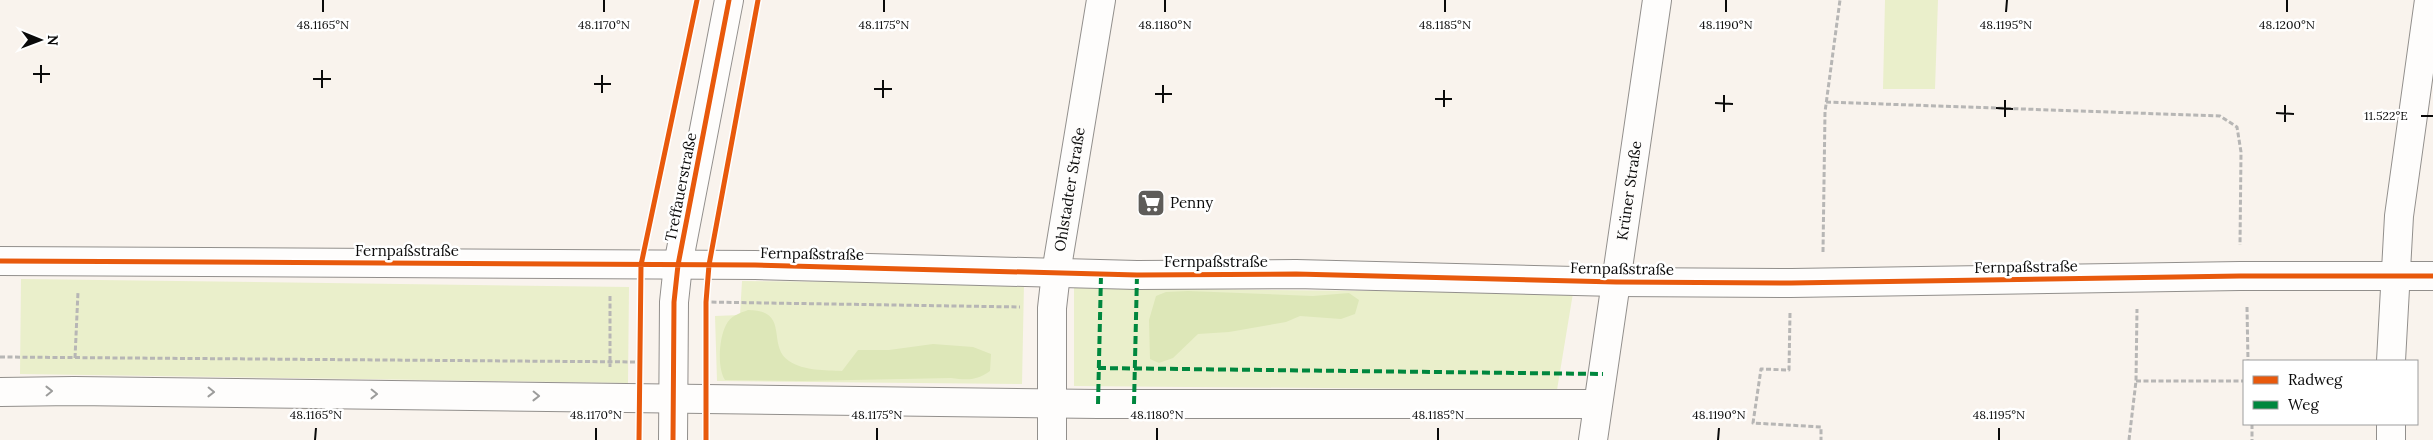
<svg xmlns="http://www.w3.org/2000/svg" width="2433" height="440" font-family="Lora,serif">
  <rect width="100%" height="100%" fill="#f9f3ed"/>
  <path fill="#eaefcb" d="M 1885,0 L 1938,0 L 1935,89 L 1883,89 Z
    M 21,279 L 629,287 L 628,383 L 20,374 Z
    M 742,281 L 1024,283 L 1022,384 L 717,381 L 715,316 L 740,315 Z
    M 1074,288 L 1573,293 L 1557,390 L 1074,386 Z"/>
  <path fill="#dde7b8" d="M 1188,291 L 1313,296 L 1349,293 L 1359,300 L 1355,314 L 1341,319 L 1300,316 L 1286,322 L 1229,332 L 1198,334 L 1173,358 L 1159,363 L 1150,359 L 1149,320 L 1156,296 L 1166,292 Z
    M 748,310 C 791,310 766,346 789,361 C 804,371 825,370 842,371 L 858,350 L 889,350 L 933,344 L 973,347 L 991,354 L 990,371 C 976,381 967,380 951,378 L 802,381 L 725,380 C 717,368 719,338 726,325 C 730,316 740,313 748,310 Z"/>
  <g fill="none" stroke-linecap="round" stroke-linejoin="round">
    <defs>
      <g id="minor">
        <path d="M 0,261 L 755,265 L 1137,275 L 1296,274 L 1616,282 L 1791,283 L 2240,276 L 2433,276"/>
        <path d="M 2391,361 L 2399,216 L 2429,0"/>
        <path d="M 0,392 L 74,391 L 1098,404 L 1597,404"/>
        <path d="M 673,440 L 674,302 L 678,265 L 729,0"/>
        <path id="s1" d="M 1052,440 L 1052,308 L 1056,273 L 1101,0"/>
        <path id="s2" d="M 1593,440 L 1657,0"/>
        <path d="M 2391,440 L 2391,424"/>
      </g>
    </defs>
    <use href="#minor" stroke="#928f8c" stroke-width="30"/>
    <path stroke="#b7b6b5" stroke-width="3" stroke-dasharray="5 2.5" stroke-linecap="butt" d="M 1826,102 L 2220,116 L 2237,127 L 2241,152 L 2240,245
      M 1823,252 L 1825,112 L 1840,0
      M 610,296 L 610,367
      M 704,302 L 1020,307
      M 2247,307 L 2248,361
      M 1790,313 L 1789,370 L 1761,369 L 1753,423 L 1821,427 L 1821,440
      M 0,357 L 642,362
      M 75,358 L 78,292
      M 2136,381 L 2244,381
      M 2252,424 L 2252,440
      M 2129,440 L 2136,381 L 2137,309"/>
    <use href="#minor" stroke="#fefdfc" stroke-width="28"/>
    <path stroke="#00873e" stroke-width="4" stroke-dasharray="8 4" stroke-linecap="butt" d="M 1098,368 L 1603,374
      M 1098,404 L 1101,275
      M 1134,404 L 1137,275"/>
    <defs>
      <path id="cycleway" d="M 0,261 L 755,265 L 1137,275 L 1296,274 L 1616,282 L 1791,283 L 2240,276 L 2433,276
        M 639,440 L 641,265 L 697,0
        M 673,440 L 674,302 L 678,265 L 729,0
        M 706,440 L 706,302 L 709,265 L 758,0"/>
    </defs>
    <use href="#cycleway" stroke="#fff" stroke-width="8"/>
    <use href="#cycleway" stroke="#e8590c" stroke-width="5"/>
  </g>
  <defs><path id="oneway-chevron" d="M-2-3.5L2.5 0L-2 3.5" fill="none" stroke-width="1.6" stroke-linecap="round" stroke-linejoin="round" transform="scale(1.25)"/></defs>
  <g stroke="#9c9c9b">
    <use href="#oneway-chevron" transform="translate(49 391) rotate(-1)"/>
    <use href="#oneway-chevron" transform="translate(211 392) rotate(1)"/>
    <use href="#oneway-chevron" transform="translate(374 394) rotate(1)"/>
    <use href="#oneway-chevron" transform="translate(536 396) rotate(1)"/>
  </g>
  <path fill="none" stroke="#0a0a0a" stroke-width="2" d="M 323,12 L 323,0M 604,12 L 604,0M 884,12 L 884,0M 1165,12 L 1165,0M 1445,12 L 1445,0M 1726,12 L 1726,0M 2006,12 L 2007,0M 2287,12 L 2287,0M 33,74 L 50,74M 313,79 L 331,79M 41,83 L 41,65M 594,84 L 611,84M 322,88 L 322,70M 874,89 L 892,89M 602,93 L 602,75M 1155,94 L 1172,94M 883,98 L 883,80M 1435,99 L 1452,99M 1163,103 L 1163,85M 1715,103 L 1733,104M 1444,107 L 1444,90M 1996,108 L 2013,109M 1724,112 L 1724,95M 2276,113 L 2294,114M 2421,116 L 2433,116M 2005,117 L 2005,100M 2285,122 L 2285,105M 315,440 L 316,428M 596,440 L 596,428M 877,440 L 877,428M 1157,440 L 1157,428M 1438,440 L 1438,428M 1718,440 L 1719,428M 1999,440 L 1999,428"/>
  <defs>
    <symbol id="supermarket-square" viewBox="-11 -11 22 22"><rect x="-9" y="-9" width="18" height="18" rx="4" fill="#5e5c59" stroke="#fff"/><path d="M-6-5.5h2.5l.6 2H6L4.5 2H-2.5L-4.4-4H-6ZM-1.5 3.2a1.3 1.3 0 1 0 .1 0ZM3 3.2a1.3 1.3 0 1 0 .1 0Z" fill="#fff"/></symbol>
  </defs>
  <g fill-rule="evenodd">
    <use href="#supermarket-square" x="1135" y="187" width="32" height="32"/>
  </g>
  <g text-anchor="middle" stroke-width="5" stroke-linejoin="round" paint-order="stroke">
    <g font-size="15" fill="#0a0a0a" stroke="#fff">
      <text transform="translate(681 187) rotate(-79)" y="5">Treffauerstraße</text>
      <text dy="5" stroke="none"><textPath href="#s1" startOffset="252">Ohlstadter Straße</textPath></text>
      <text dy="5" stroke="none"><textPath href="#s2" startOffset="252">Krüner Straße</textPath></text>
      <text x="407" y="256">Fernpaßstraße</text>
      <text transform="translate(812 254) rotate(1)" y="5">Fernpaßstraße</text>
      <text x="1216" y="267">Fernpaßstraße</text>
      <text transform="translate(2026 267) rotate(-1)" y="5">Fernpaßstraße</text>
      <text transform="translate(1622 269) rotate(1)" y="5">Fernpaßstraße</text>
    </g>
    <g font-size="15" fill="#0a0a0a" stroke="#fff" text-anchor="start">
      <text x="1170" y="208">Penny</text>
    </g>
  </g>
  <g font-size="12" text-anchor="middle" fill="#0a0a0a" stroke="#fff" stroke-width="5" stroke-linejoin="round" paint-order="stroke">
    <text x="323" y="29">48.1165°N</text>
    <text x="604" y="29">48.1170°N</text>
    <text x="884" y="29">48.1175°N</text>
    <text x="1165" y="29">48.1180°N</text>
    <text x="1445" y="29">48.1185°N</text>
    <text x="1726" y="29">48.1190°N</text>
    <text x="2006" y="29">48.1195°N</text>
    <text x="2287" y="29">48.1200°N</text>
    <text x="2386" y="120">11.522°E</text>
    <text x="316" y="419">48.1165°N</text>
    <text x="596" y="419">48.1170°N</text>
    <text x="877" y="419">48.1175°N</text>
    <text x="1157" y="419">48.1180°N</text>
    <text x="1438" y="419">48.1185°N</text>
    <text x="1719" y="419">48.1190°N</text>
    <text x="1999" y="419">48.1195°N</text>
  </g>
  <rect x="2243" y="360" width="175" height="65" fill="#ffffff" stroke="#9d9d9d"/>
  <rect x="2253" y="376" width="25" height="8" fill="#e8590c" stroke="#9d9d9d"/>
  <text x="2288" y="385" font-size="15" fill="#0a0a0a">Radweg</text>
  <rect x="2253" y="401" width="25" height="8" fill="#00873e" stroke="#9d9d9d"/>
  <text x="2288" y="410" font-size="15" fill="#0a0a0a">Weg</text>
  <g transform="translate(40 40) rotate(91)" stroke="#ffffff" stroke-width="4" paint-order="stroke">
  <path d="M0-4L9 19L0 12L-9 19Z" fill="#0a0a0a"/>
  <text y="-8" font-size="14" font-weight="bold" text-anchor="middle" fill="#0a0a0a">N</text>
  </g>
</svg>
